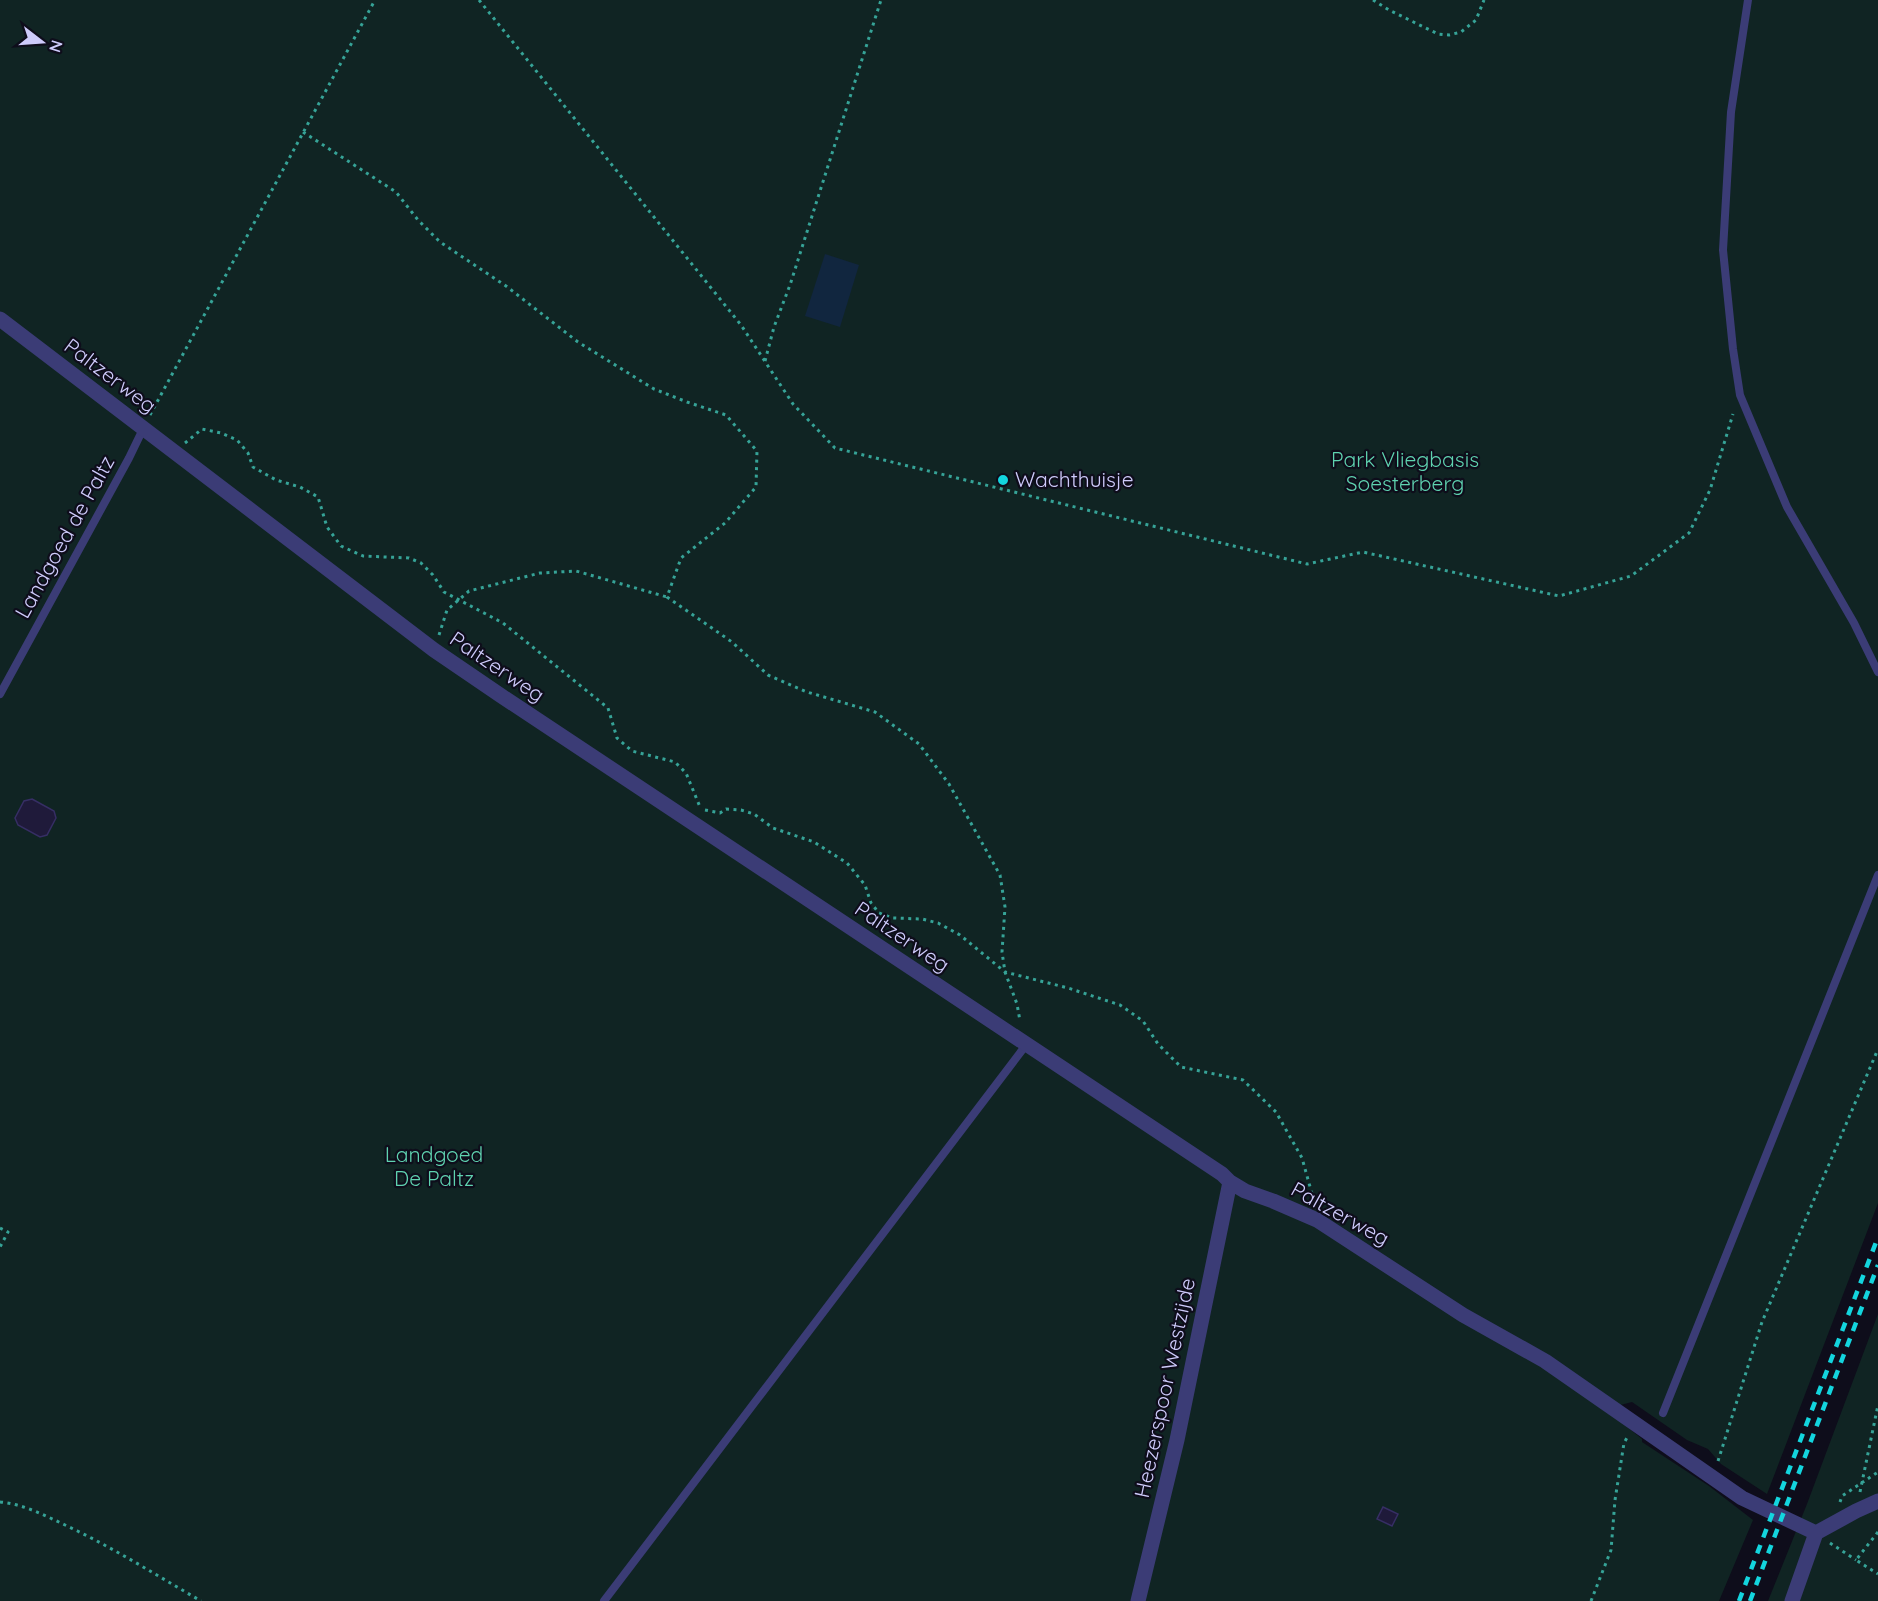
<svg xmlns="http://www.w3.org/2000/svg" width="1878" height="1601" font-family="Quicksand,sans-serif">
  <rect width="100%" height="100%" fill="#0e0d1b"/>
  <path fill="#102423" d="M 0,0 L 1878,0 L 1878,1203 L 1767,1494 L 1721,1464 L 1708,1449 L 1687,1440 L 1632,1402 L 1605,1409 L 1642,1439 L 1642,1442 L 1709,1486 L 1753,1520 L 1719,1601 L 0,1601 Z
    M 1878,1314 L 1878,1601 L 1768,1601 L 1807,1504 Z"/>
  <path fill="#11263f" d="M 825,254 L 859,265 L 840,327 L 805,316 Z"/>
  <path fill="#1f1a3a" stroke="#362e64" stroke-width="1.5" d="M 32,799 L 54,811 L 56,818 L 47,835 L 40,837 L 18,825 L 15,818 L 24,801 Z
    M 1383,1507 L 1398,1514 L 1392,1526 L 1377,1519 Z"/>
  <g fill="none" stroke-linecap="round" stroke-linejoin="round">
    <path stroke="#36a397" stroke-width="3" stroke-dasharray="3 4.5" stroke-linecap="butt" d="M 479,0 L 741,325 L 793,404 L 835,448 L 1307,564 L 1363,552 L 1559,596 L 1631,576 L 1689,533 L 1710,490 L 1733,414
      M 1373,0 L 1389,10 L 1438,34 L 1449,35 L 1461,32 L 1476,20 L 1484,0
      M 303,132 L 396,192 L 418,220 L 440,242 L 506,286 L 578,342 L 654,389 L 687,402 L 726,415 L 757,451 L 756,487 L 725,523 L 681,558 L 667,597 L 732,642 L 768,675 L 807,692 L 875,712 L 919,744 L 949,784 L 1000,875 L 1005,907 L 1002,952 L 1005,972 L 1017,1004 L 1020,1021
      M 765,361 L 774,327 L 790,285 L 881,0
      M 150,415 L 375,0
      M 185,443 L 202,429 L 221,433 L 237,440 L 248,453 L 253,467 L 276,480 L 300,487 L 318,497 L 327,527 L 341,546 L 363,556 L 409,558 L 421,563 L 433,575 L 444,592 L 503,623 L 608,708 L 617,738 L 632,751 L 675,762 L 686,773 L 700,807
      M 439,635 L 447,610 L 469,591 L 540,573 L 576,571 L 667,597
      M 705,810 L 720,813 L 726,809 L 741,810 L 754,814 L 773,828 L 814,842 L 847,863 L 865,885 L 871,903 L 879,913 L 893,918 L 922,919 L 938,923 L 960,935 L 1005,972 L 1068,988 L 1120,1005 L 1143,1021 L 1158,1044 L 1181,1067 L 1243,1080 L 1276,1112 L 1302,1158 L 1314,1201
      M 0,1228 L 8,1232 L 0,1247
      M 1718,1461 L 1762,1322 L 1878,1049
      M 1860,1492 L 1878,1405
      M 0,1502 C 23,1504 44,1515 65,1525 C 112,1547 156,1575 201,1601
      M 1840,1502 L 1842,1496 L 1878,1472
      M 1878,1532 L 1856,1560 L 1878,1574
      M 1830,1543 L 1856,1560
      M 1591,1601 L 1611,1550 L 1615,1500 L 1624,1443 L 1628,1436"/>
    <path stroke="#3b3c76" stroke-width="8" d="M 1748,0 L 1731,112 L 1723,250 L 1733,349 L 1740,395 L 1787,507 L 1854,623 L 1878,672
      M 0,694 L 129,458 L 144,427
      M 1663,1413 L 1878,875
      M 604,1601 L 1026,1045"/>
    <path stroke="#3b3c76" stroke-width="15" d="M 0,319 L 434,650 L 500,695 L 1222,1174 L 1230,1182 L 1245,1191 L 1273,1201 L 1317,1220 L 1463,1315 L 1545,1361 L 1742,1498 L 1816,1533
      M 1816,1533 L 1856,1511 L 1878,1501
      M 1138,1601 L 1177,1440 L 1230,1182
      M 1792,1601 L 1816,1533"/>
    <path stroke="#13d5de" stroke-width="4.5" stroke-dasharray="9 8" stroke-linecap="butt" d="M 1739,1601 L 1878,1237
      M 1750,1601 L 1878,1265"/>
  </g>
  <circle fill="#13d5de" stroke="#0e0d1b" stroke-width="2" cx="1003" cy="480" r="6"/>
  <g text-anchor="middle" stroke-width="4.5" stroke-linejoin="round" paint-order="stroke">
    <g font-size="21" fill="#cecbfb" stroke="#0e0d1b">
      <text transform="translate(110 376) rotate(37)" y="7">Paltzerweg</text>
      <text transform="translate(65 537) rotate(-61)" y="7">Landgoed de Paltz</text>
      <text transform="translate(497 667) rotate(34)" y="7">Paltzerweg</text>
      <text transform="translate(902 937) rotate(34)" y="7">Paltzerweg</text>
      <text transform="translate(1340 1214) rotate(29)" y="7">Paltzerweg</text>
      <text transform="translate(1165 1388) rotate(-78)" y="7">Heezerspoor Westzijde</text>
    </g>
    <g font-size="21" fill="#5fd3b0" stroke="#0e0d1b">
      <text x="1405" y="467">Park Vliegbasis<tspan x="1405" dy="24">Soesterberg</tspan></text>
      <text x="434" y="1162">Landgoed<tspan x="434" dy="24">De Paltz</tspan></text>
    </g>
    <g font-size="21" fill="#cecbfb" stroke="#0e0d1b" text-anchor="start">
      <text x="1015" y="487">Wachthuisje</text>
    </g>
  </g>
  <g transform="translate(42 42) rotate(107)" stroke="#0e0d1b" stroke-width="4.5" paint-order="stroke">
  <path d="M0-4.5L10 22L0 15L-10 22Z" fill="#cecbfb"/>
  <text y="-9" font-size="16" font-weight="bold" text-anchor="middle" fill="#cecbfb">N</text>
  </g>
</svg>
